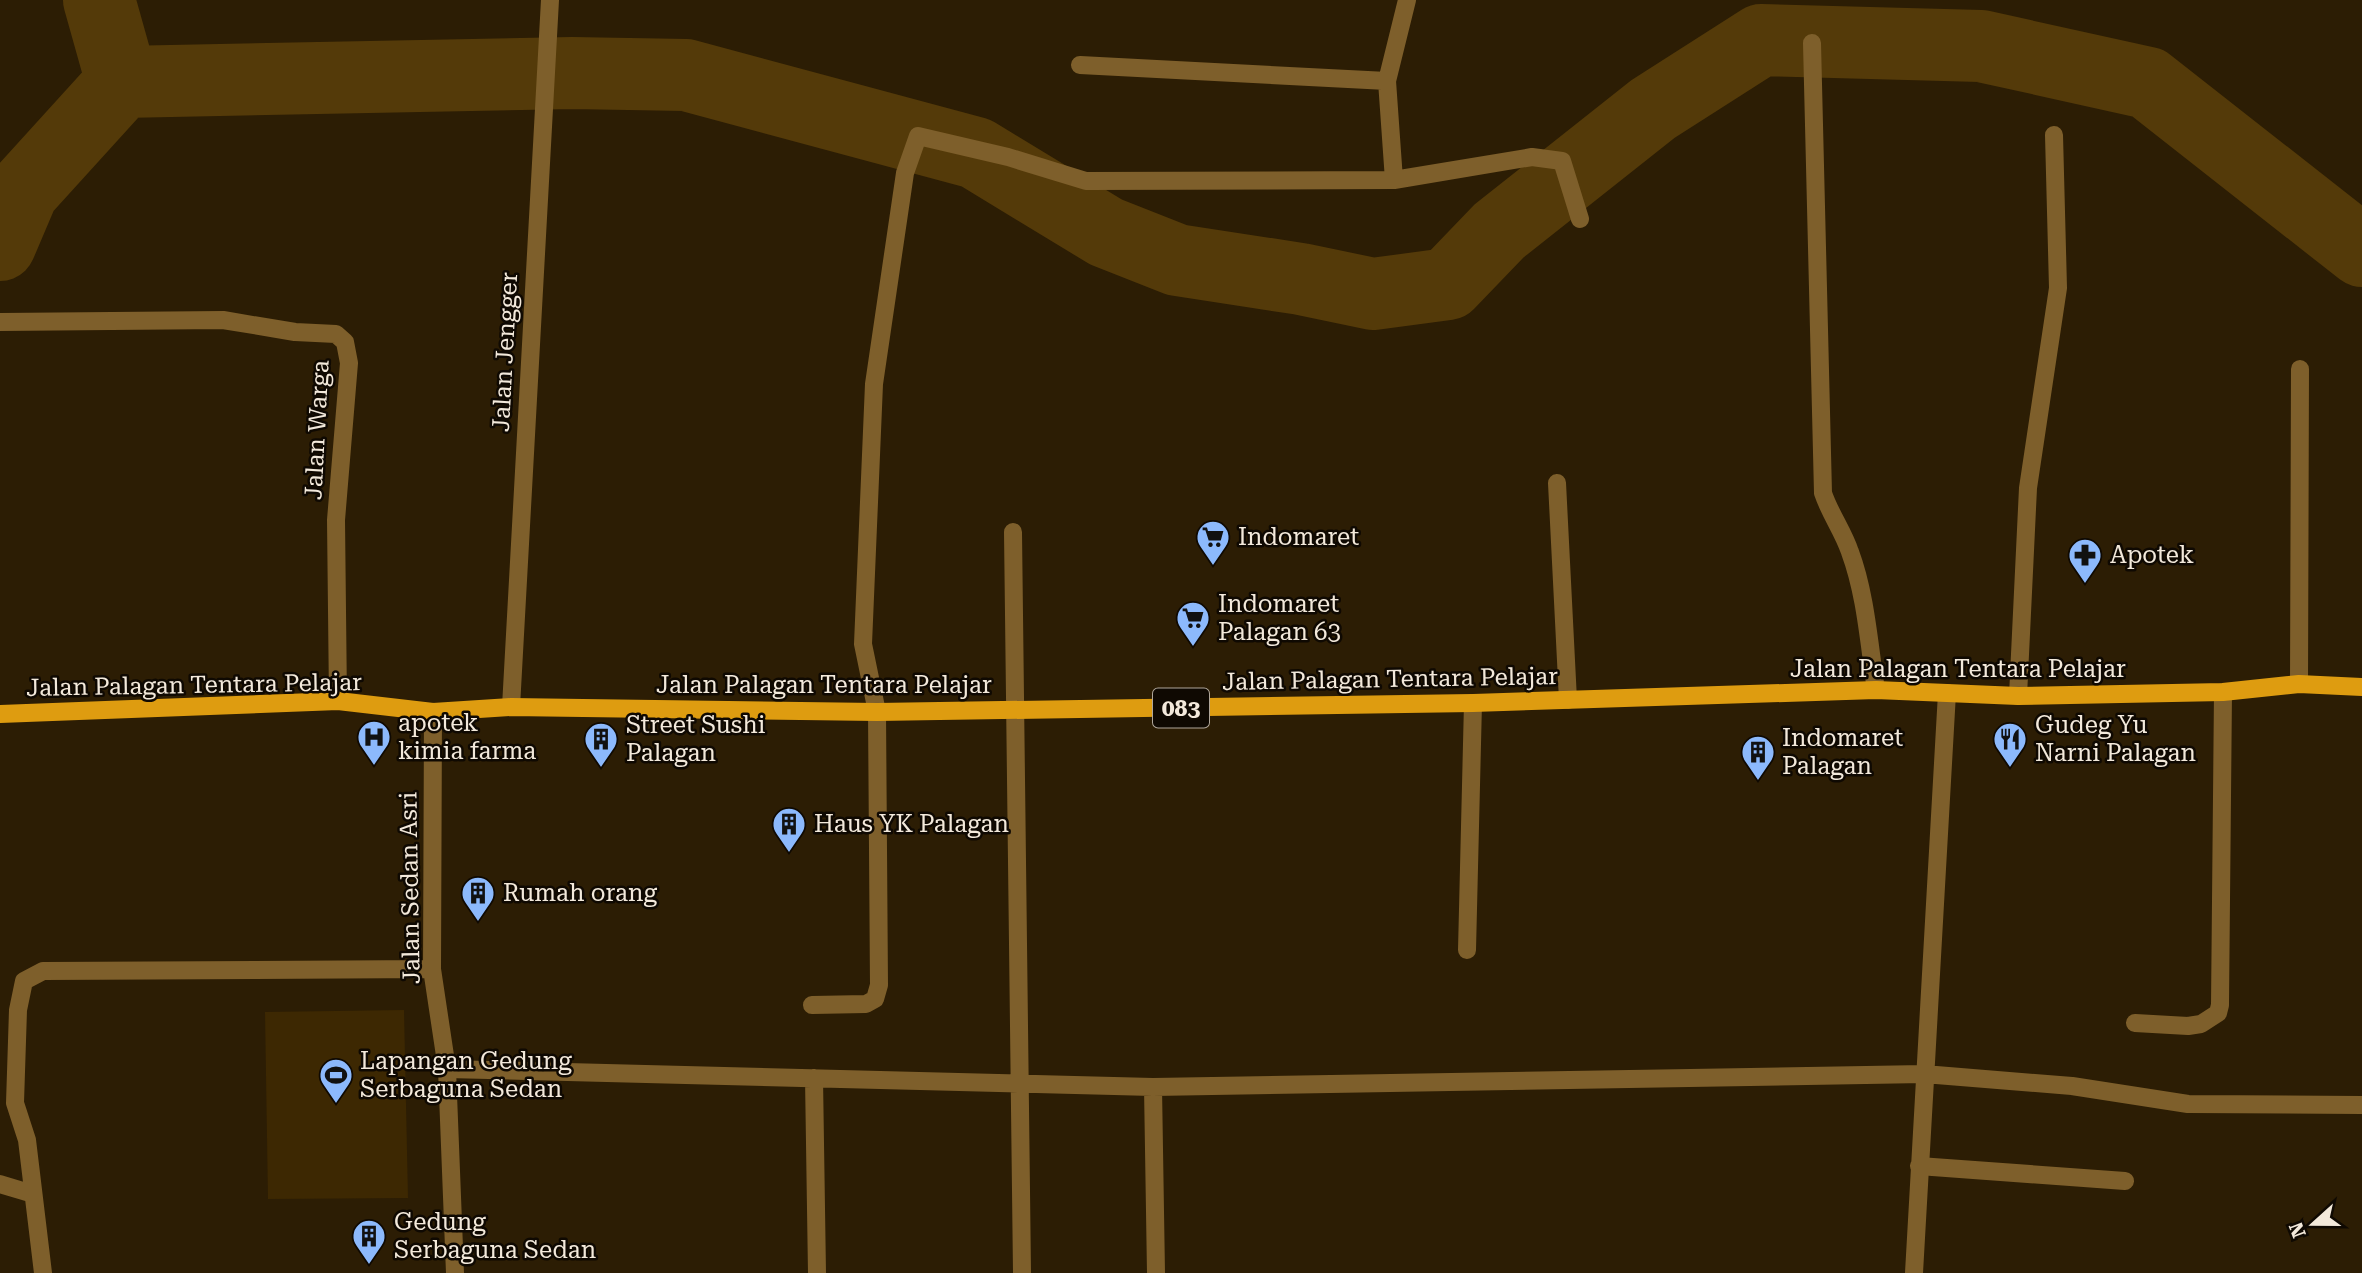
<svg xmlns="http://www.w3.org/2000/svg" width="2362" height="1273" font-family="'Roboto Serif',serif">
  <rect width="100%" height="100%" fill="#2c1d04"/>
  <path fill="#3d2802" d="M 404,1010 L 408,1198 L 268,1199 L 265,1012 Z"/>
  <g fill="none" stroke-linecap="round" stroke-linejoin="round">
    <path stroke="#543a09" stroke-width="72" d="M 99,0 L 122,82
      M 0,245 L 23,191 L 122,82 L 572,73 L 686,75 L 976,153 L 1106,232 L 1177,260 L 1301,279 L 1373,294 L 1448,284 L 1499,231 L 1653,109 L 1761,40 L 1981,46 L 2148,83 L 2362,251"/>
    <path stroke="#7e5f2b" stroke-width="18" d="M 1467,950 L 1473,703
      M 812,1005 L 866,1004 L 875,999 L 879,985 L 877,712
      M 2135,1023 L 2188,1026 L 2201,1024 L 2218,1013 L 2220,1005 L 2223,692"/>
    <path stroke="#7e5f2b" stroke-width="18" d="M 1812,43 L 1823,493 C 1830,514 1843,531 1850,552 C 1866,595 1869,645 1876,690
      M 1080,65 L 1387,81
      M 1394,180 L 1387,81 L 1407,0
      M 0,322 L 223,320 L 295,332 L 336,334 L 345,342 L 349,363 L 336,520 L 338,701
      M 1557,483 L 1568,700
      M 1013,532 L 1022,1273
      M 2299,684 L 2300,369
      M 2018,696 L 2028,488 L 2058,288 L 2054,135
      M 511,707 L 550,0
      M 433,712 L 432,969 L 447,1069 L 455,1273
      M 877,712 L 863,644 L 874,384 L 905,173 L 918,136 L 1008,157 L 1086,181 L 1394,180 L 1532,157 L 1562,161 L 1580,219
      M 447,1069 L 1153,1087 L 1924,1074 L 2072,1086 L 2188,1104 L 2362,1105
      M 814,1078 L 817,1273
      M 1153,1087 L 1156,1273
      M 1919,1166 L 2125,1181
      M 0,1184 L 33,1194
      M 43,1273 L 27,1140 L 15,1103 L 18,1010 L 24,981 L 43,971 L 432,969
      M 1914,1273 L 1947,693"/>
    <path stroke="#de9c10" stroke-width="18" d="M 0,714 L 338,701 L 433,712 L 511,707 L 877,712 L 1473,703 L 1876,690 L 2018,696 L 2223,692 L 2299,684 L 2362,687"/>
  </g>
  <defs>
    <symbol id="supermarket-pin" viewBox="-11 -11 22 30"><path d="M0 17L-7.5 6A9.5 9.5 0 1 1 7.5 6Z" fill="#8cb9fc" stroke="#0f0902"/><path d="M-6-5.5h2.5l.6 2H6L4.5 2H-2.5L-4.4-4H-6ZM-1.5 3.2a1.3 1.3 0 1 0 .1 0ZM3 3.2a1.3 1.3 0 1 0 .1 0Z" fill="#111"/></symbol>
    <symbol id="pharmacy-pin" viewBox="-11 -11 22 30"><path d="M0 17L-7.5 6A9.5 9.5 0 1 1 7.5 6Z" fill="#8cb9fc" stroke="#0f0902"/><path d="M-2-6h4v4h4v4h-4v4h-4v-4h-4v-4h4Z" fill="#111"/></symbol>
    <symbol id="hospital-pin" viewBox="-11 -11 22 30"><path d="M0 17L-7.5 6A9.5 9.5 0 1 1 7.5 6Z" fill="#8cb9fc" stroke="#0f0902"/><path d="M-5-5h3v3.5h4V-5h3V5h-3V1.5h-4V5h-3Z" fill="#111"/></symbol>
    <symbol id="building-pin" viewBox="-11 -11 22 30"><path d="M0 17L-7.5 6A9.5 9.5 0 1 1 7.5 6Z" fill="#8cb9fc" stroke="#0f0902"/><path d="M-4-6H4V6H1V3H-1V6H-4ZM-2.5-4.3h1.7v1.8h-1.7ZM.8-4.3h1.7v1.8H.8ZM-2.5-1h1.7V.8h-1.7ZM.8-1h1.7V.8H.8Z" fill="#111"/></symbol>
    <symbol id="restaurant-pin" viewBox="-11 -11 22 30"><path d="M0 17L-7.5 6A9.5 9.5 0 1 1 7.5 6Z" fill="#8cb9fc" stroke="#0f0902"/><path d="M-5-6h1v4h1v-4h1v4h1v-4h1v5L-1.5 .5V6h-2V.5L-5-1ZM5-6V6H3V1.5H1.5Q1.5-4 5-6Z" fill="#111"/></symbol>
    <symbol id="stadium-pin" viewBox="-11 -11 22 30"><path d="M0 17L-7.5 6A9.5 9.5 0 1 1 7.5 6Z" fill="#8cb9fc" stroke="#0f0902"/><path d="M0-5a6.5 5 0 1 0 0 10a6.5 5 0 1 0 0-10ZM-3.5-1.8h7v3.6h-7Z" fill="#111"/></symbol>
  </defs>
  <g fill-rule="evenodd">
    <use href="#supermarket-pin" x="1194" y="518" width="38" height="52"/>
    <use href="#pharmacy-pin" x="2066" y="536" width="38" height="52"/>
    <use href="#supermarket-pin" x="1174" y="599" width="38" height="52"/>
    <use href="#hospital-pin" x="355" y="718" width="38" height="52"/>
    <use href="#building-pin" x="582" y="720" width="38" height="52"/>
    <use href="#restaurant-pin" x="1991" y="720" width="38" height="52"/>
    <use href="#building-pin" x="1739" y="733" width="38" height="52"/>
    <use href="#building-pin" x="770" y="805" width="38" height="52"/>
    <use href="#building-pin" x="459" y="874" width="38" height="52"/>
    <use href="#stadium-pin" x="317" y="1056" width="38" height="52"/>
    <use href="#building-pin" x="350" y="1217" width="38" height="52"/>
  </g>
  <g text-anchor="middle" stroke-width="5" stroke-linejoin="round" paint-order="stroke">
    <rect fill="#0f0902" stroke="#afa69a" stroke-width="2" x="1153" y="688.5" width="56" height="39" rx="5"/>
    <g font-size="23" font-weight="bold" fill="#f3e9db">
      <text x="1181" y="716">083</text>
    </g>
    <g font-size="24" fill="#f3e9db" stroke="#0f0902">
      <text transform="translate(505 352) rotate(-87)" y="8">Jalan Jengger</text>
      <text transform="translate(317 430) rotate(-87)" y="8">Jalan Warga</text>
      <text x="1958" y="677">Jalan Palagan Tentara Pelajar</text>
      <text transform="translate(1390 679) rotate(-1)" y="8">Jalan Palagan Tentara Pelajar</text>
      <text transform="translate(194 685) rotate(-1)" y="8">Jalan Palagan Tentara Pelajar</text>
      <text x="824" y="693">Jalan Palagan Tentara Pelajar</text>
      <text transform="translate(410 888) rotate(-91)" y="8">Jalan Sedan Asri</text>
    </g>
    <g font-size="24" fill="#f3e9db" stroke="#0f0902" text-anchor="start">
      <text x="1238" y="545">Indomaret</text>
      <text x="2110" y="563">Apotek</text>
      <text x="1218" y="612">Indomaret<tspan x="1218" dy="28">Palagan 63</tspan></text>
      <text x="398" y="731">apotek<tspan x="398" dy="28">kimia farma</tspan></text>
      <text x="626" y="733">Street Sushi<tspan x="626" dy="28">Palagan</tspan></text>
      <text x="2035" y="733">Gudeg Yu<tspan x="2035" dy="28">Narni Palagan</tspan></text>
      <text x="1782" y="746">Indomaret<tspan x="1782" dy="28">Palagan</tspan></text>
      <text x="814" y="832">Haus YK Palagan</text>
      <text x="503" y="901">Rumah orang</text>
      <text x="360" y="1069">Lapangan Gedung<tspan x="360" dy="28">Serbaguna Sedan</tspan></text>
      <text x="394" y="1230">Gedung<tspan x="394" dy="28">Serbaguna Sedan</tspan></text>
    </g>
  </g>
  <g transform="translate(2313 1224) rotate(249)" stroke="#0f0902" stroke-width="5" paint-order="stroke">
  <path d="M0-5L12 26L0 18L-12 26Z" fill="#f3e9db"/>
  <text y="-10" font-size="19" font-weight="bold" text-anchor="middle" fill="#f3e9db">N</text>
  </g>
</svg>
